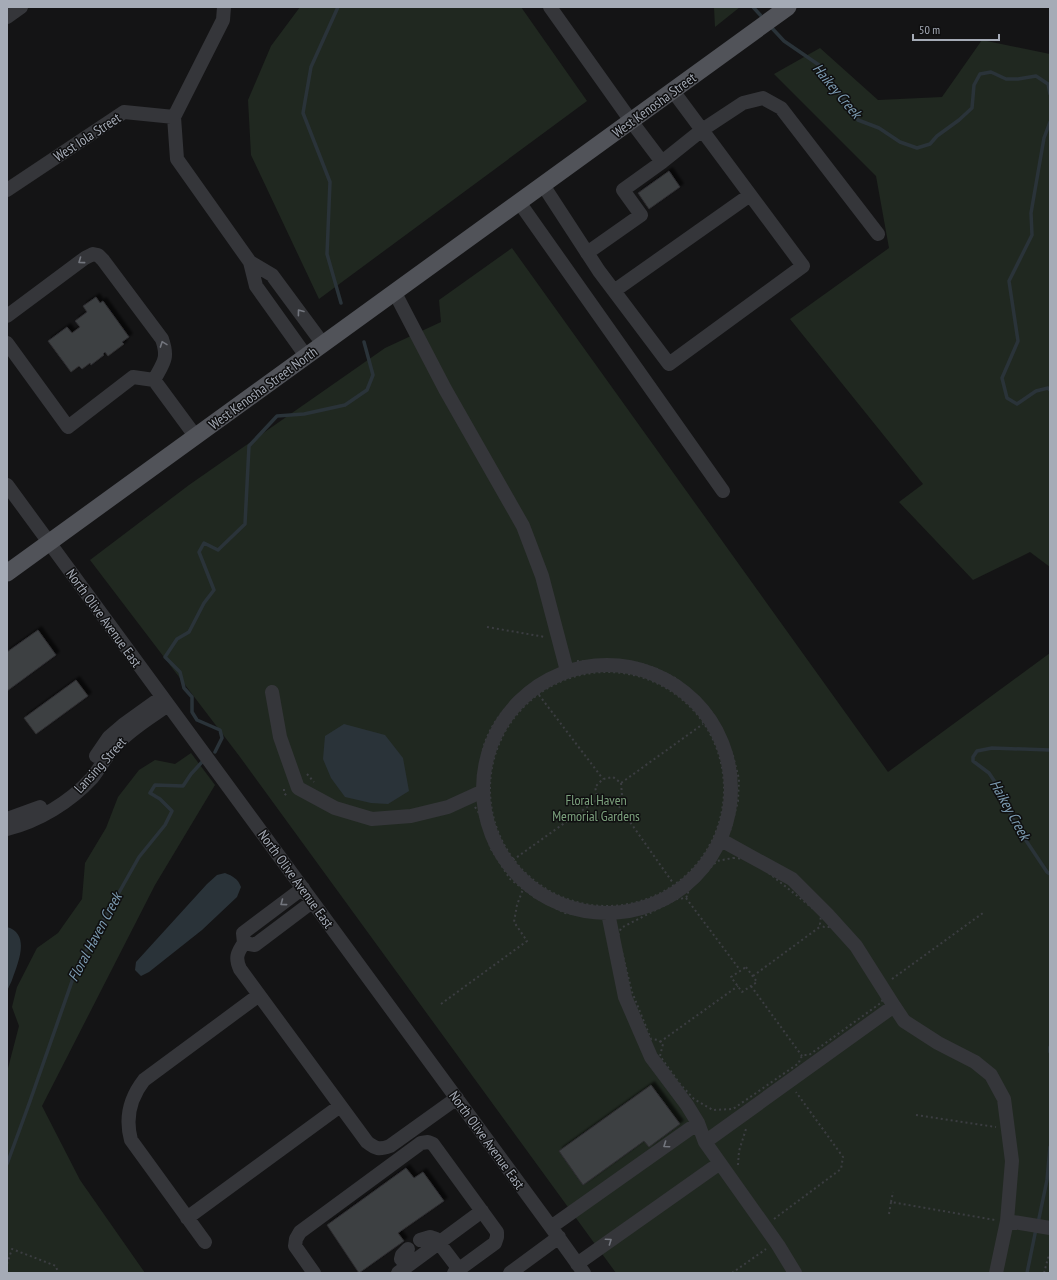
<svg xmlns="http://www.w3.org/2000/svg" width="1057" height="1280" font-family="'PT Sans Narrow',sans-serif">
  <defs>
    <filter id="shadow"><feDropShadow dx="3.5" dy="-3.5" stdDeviation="1" flood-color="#0009"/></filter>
  </defs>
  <rect width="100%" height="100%" fill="#141415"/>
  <path fill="#202820" d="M 300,7 L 521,7 L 587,101 L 319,299 L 251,155 L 248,100 L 271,46 Z
    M 714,7 L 740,7 L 715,27 Z
    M 982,40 L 1050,54 L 1050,567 L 1030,552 L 973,580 L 899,502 L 923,484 L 790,319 L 889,248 L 876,176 L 774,74 L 820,48 L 878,100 L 942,97 Z
    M 512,248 L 888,772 L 1050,653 L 1050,1273 L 616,1273 L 240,757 L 90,560 L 189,485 L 385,348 L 441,322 L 439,300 Z
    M 191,753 L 215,785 L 155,885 L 42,1106 L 80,1180 L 145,1273 L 7,1273 L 7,1072 L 19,1026 L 12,1007 L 17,987 L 37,948 L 58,933 L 82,899 L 85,863 L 106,828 L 118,797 L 139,770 L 155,760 L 175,764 Z"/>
  <path fill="#2a3339" d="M 344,724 L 385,735 L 403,758 L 409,791 L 388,804 L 371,803 L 345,797 L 331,778 L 323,759 L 325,736 Z
    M 225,873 C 233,876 238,879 241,887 L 237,897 L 202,930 L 149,972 L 141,976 L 135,970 L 136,962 L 207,884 L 217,875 Z
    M 7,927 C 31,934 18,963 12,980 C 11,983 9,986 8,989 C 8,992 8,995 7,998 Z"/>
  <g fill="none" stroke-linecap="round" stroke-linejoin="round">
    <path stroke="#2a3339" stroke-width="3.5" d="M 338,7 L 311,67 L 303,113 L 330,182 L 327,254 L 341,303
      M 753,7 L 764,19
      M 770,26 L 784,41 L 819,65 L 848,105 L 858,120 L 879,128 L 900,142 L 917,148 L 930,144 L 937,136 L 959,120 L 972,108 L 974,85 L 980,74 L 991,72 L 1006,79 L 1018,79 L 1036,76 L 1048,84 L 1050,94
      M 1050,122 L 1044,138 L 1031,213 L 1032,235 L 1009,281 L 1018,341 L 1002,378 L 1007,398 L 1017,404 L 1036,391 L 1048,388 L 1050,390
      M 1050,750 L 992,748 L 977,751 L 973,757 L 973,761 L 989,773 L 1003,794 L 1008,810 L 1021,833 L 1047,872 L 1050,874
      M 215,752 L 222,738 L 220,730 L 197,720 L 192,712 L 192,697 L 184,688 L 180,672 L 165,657 L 177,639 L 189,632 L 204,603 L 214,590 L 199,552 L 204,543 L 218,550 L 245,524 L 249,446 L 277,416 L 304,414 L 345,405 L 367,390 L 373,375 L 364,342
      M 1050,1047 L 1050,1052
      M 7,1164 L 29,1104 L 77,967 L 139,857 L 165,825 L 172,811 L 160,799 L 150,793 L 155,785 L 183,786 L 191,774 L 202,762
      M 1038,1223 L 1047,1180 L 1050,1147
      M 1027,1273 L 1036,1229"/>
  </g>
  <path fill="#3e3f42" stroke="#2e2e31" filter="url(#shadow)" d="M 669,171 L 680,187 L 649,209 L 638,193 Z
    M 96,297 L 100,303 L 103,301 L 129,337 L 122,342 L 124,344 L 108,356 L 105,352 L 103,354 L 104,355 L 91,365 L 90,363 L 82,369 L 79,366 L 71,372 L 48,341 L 67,327 L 72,333 L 80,327 L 75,321 L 87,312 L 83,306 Z
    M 38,630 L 56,655 L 7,691 L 7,652 Z
    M 76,680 L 88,696 L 36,734 L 24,718 Z
    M 651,1085 L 680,1124 L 649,1147 L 644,1141 L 583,1185 L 559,1151 Z
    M 406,1168 L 414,1178 L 423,1172 L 444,1201 L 398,1233 L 404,1241 L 359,1273 L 327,1225 Z"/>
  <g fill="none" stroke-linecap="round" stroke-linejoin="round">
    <path stroke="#3b3d41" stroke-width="2" stroke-dasharray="2 3" stroke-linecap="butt" d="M 487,627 L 545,637
      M 577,661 L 593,662 L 615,660 L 639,663 L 657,669 L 675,678 L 702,701 L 713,714 L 721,727 L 733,756 L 739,779 L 738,801 L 730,831
      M490 789a117 117 0 1 1 234 0a117 117 0 1 1-234 0Z
      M 539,695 L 603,779
      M 307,774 L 314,782
      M 478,780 C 480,770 481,759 483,749 C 492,714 523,688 554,671
      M 621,783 L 622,795 L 616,802 L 606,804 L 598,799 L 595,787 L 603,779 L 613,777 L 621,783 L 703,724
      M 284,789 L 284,793 L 288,797
      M 616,802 L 673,883
      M 475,807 L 479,813 L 491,849 L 510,879 L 534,897 L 565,913 L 597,917
      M 733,858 L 749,859 L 765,870 L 821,915 L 820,924 L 824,927 L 833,927 L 853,950 L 883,993 L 882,1002 L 809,1055 L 804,1055 L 800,1058 L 799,1063 L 733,1109 L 713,1110 L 694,1099 L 680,1084 L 660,1056 L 663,1044 L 658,1040 L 651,1039 L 632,992 L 618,936 L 621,928 L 677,899 L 681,899 L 688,896 L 688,891 L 717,861 Z
      M 513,860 L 598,799
      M 686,898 L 740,970
      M 746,967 L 757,982 L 742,992 L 731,977 Z
      M 753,976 L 821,926
      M 892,979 L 983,913
      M 751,986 L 802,1056
      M 441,1004 L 527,941 L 514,922 L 517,905 L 523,889
      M 660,1042 L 738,986
      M 916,1115 L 996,1127
      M 738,1165 L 739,1151 L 746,1129
      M 891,1202 L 893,1192
      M 889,1214 L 891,1202 L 995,1220
      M 774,1219 L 841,1169 L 843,1157 L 796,1092
      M 7,1264 L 12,1249 L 56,1266 L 58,1273
      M 732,1273 L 766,1249
      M 1044,1273 L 1048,1258 L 1050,1255"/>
    <path stroke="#35363a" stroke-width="14" d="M 224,7 L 223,20 L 174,117 L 177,159 L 250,262 L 256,286 L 306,356
      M 550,7 L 631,121 L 662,162
      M 7,17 L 21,7
      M 543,185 L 599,271 L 669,364 L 803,266 L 673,91
      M 7,190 L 124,112 L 174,117
      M 519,202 L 723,491
      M 587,253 L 641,215 L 623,190 L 662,162 L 702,130 L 743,103 L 763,98 L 781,108 L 878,234
      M 250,262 L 272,275 L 323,344
      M 614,291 L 750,195
      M 395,293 L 445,389 L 523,526 L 542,576 L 567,671
      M 7,316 L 85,258 L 93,254 L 98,255 L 103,260 L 162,339 C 169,359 163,363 154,380
      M 7,343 L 68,427 L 133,377 L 154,380 L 196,437
      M 7,485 L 551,1227 L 584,1273
      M483 789a124 124 0 1 1 248 0a124 124 0 1 1-248 0Z
      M 272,692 L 280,737 L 298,788 L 335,808 L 372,819 L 411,816 L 448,807 L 483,791
      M 96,756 L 109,737 L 123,725 L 162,697
      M 7,819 L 40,807
      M 7,829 C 39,821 70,802 92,778 C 101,767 107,754 117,744 C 132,728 151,717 168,705
      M 721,840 L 792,879 L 828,915 L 856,946 L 894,1006 L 904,1021 L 938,1043 L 975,1062 L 991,1075 L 1004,1099 L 1012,1161 L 1007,1221 L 996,1273
      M 303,888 L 243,933 L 244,943 L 255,945 L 312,902
      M 608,913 L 625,997 L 651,1057 L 687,1105 L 698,1123 L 705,1142 L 778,1245 L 795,1273
      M 244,943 C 237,953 235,958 240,969 L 367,1142 C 376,1149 379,1150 390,1146 L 457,1098
      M 705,1142 L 894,1006
      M 187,1218 L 340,1106
      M 1007,1221 L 1050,1228
      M 551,1227 L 698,1123
      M 420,1240 L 430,1237 L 436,1239 L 455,1264 L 460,1273
      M 205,1242 L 131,1140 C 125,1118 130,1098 144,1080 L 259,995
      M 577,1264 L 720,1163
      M 407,1266 L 401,1259 L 402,1255 L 408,1249
      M 314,1273 L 295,1246 L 296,1239 L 300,1232 L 421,1143 L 428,1142 L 433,1144 L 497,1232 L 497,1237 L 495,1243 L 454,1273
      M 398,1273 L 482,1211
      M 510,1273 L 559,1237"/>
    <path stroke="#515359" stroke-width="17" d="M 7,573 L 788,7"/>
  </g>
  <defs><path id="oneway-chevron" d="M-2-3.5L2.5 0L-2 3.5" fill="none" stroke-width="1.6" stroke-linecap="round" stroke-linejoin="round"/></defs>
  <g stroke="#73767e">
    <use href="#oneway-chevron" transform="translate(81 261) rotate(144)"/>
    <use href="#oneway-chevron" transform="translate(300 312) rotate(-127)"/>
    <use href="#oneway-chevron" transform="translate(163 344) rotate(-110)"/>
    <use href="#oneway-chevron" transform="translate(283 903) rotate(143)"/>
    <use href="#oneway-chevron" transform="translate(666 1145) rotate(145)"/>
    <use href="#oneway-chevron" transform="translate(609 1241) rotate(-35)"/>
  </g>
  <g text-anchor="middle" stroke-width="3" stroke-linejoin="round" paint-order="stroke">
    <g font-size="14" fill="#a5abb6" stroke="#0f0f10">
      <text transform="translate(654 105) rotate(-36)" y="5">West Kenosha Street</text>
      <text transform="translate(87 137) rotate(-33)" y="5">West Iola Street</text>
      <text transform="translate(263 388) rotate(-36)" y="5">West Kenosha Street North</text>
      <text transform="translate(104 618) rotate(54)" y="5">North Olive Avenue East</text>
      <text transform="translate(100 765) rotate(-48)" y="5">Lansing Street</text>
      <text transform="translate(296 879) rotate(54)" y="5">North Olive Avenue East</text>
      <text transform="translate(487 1140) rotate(54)" y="5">North Olive Avenue East</text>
    </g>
    <g font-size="14" fill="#7ca17d" stroke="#0f0f10">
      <text x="596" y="805">Floral Haven<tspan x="596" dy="16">Memorial Gardens</tspan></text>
    </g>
    <g font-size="15" font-style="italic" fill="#7c9bb1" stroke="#0f0f10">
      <text transform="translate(837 91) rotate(50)" y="5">Haikey Creek</text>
      <text transform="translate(1010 810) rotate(61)" y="5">Haikey Creek</text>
      <text transform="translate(95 937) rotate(-62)" y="5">Floral Haven Creek</text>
    </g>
  </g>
  <rect width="1057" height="1280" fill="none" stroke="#a5abb6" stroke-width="16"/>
  <path d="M913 34v6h86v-6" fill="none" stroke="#a5abb6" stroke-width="2"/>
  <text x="919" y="34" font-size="12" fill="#a5abb6" stroke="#0f0f10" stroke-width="3" paint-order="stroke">50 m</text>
</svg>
